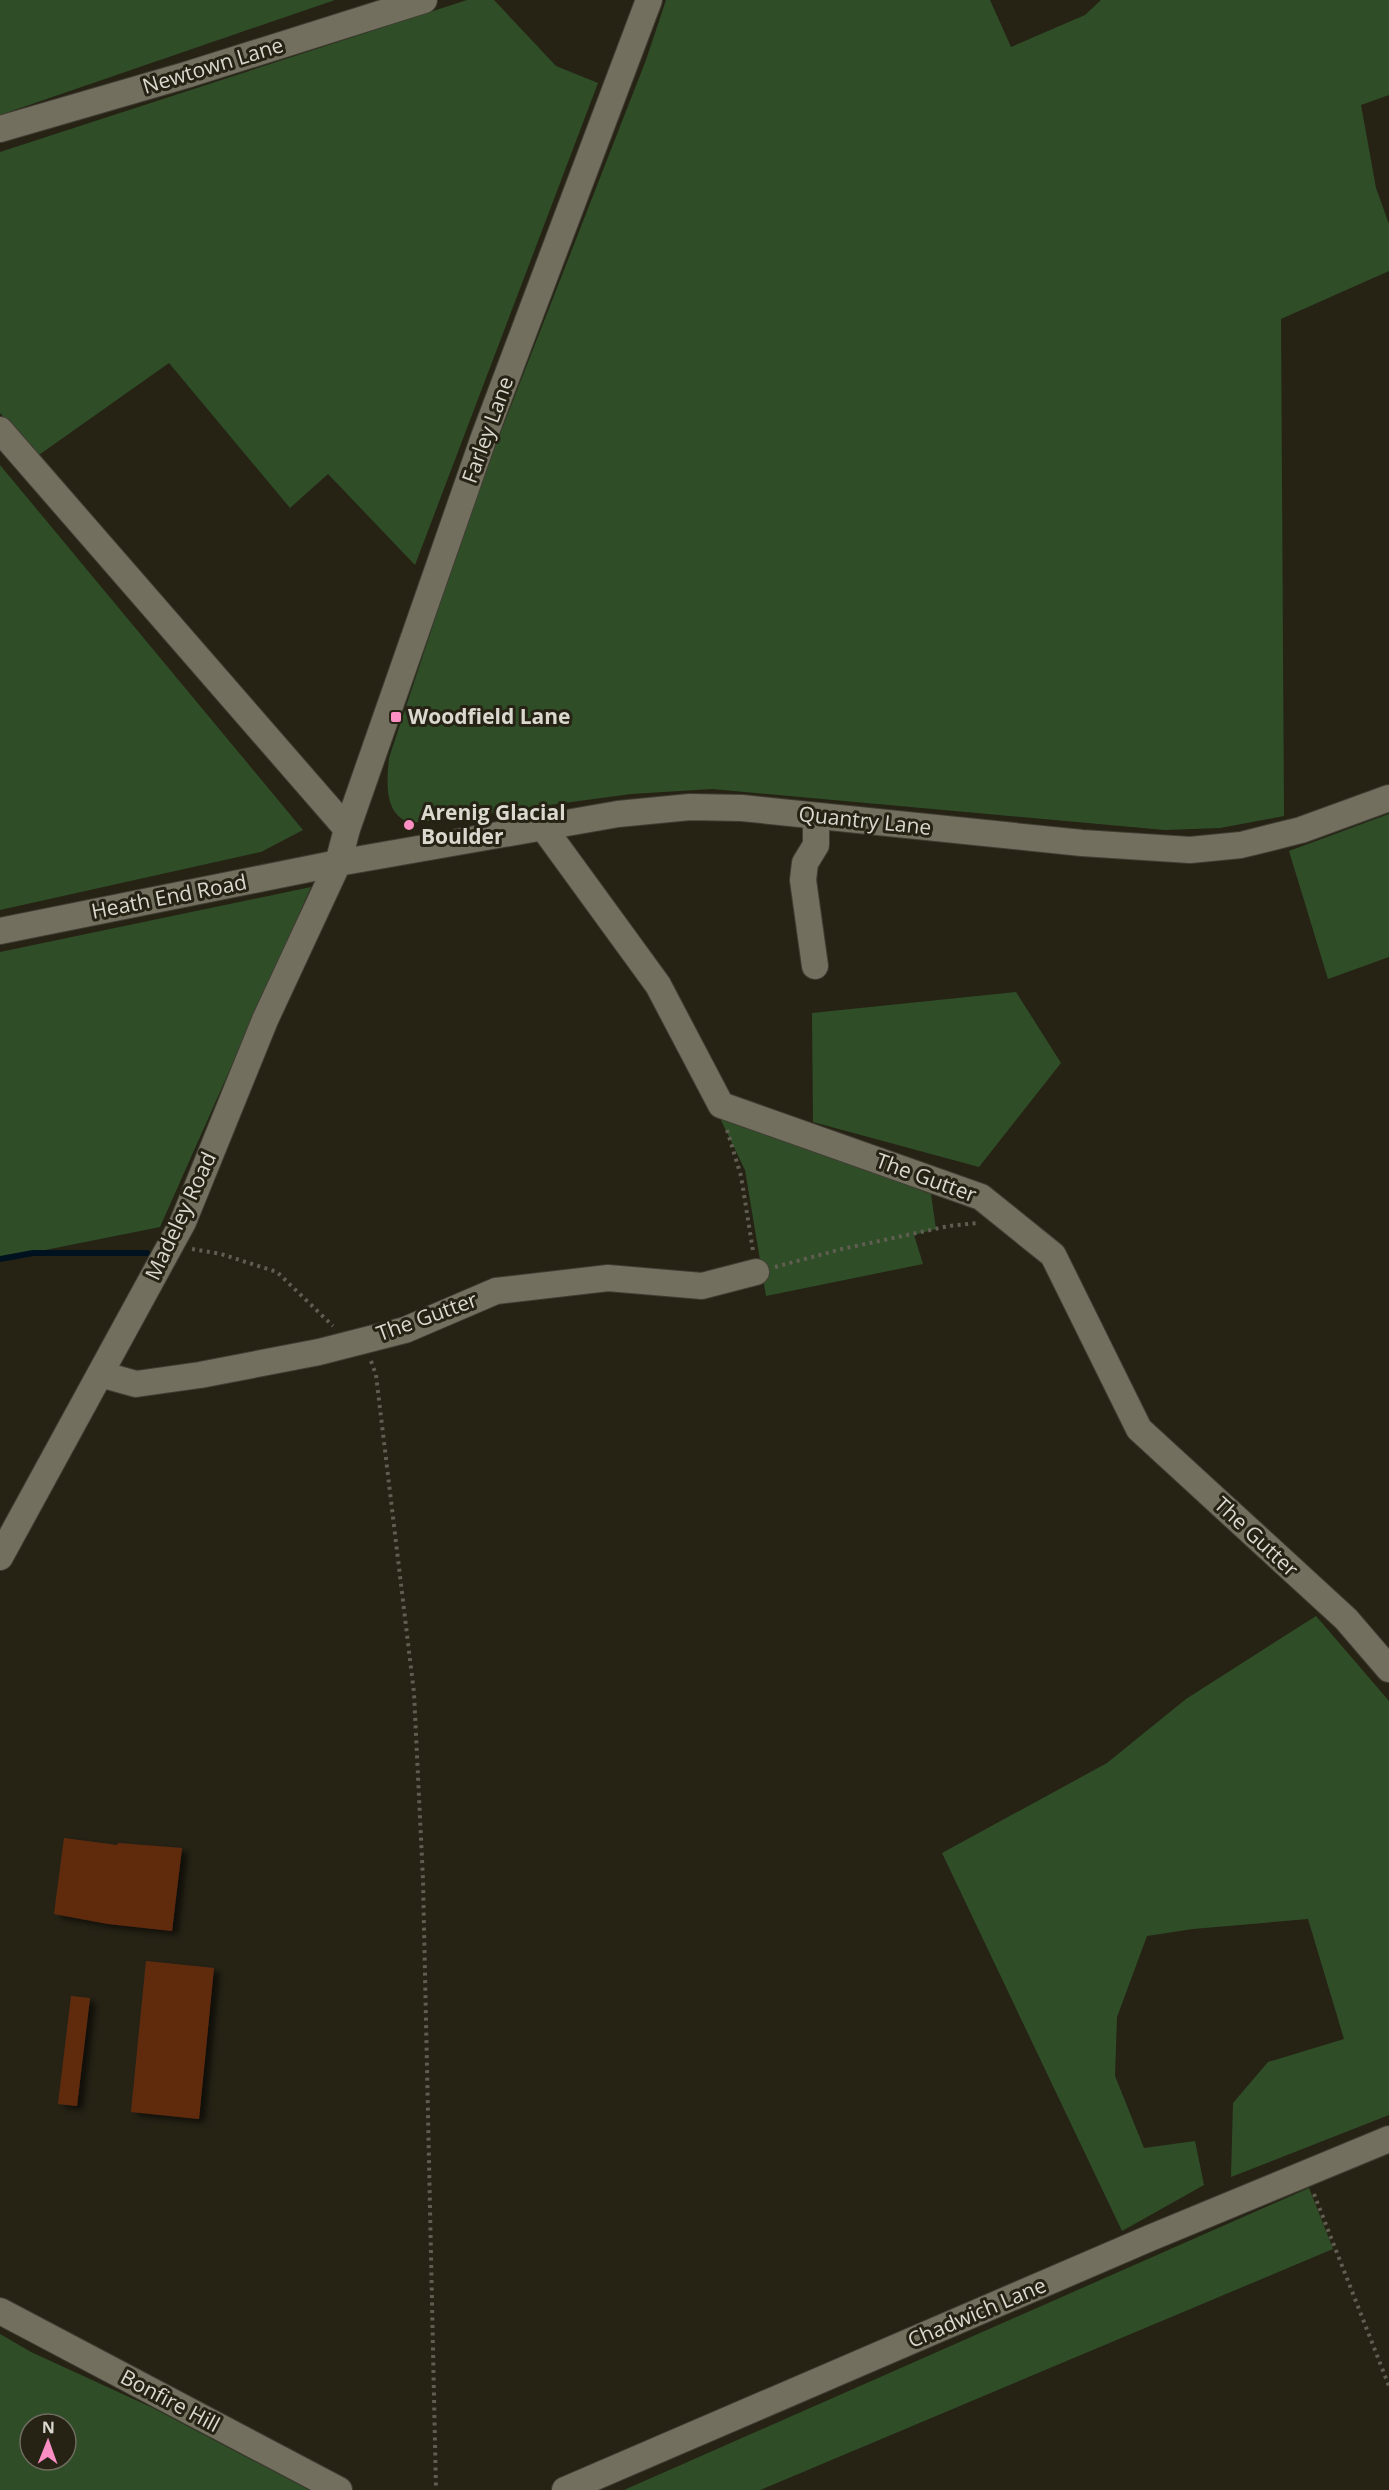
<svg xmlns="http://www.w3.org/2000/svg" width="1389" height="2490" font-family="'Open Sans',sans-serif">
  <defs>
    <filter id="shadow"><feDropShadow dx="6" dy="4" stdDeviation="3" flood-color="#0009"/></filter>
  </defs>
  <rect width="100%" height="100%" fill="#262315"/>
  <path fill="#2f4e28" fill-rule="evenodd" d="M 0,0 L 335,0 L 0,115 Z
    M 467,0 L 494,0 L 556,66 L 598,83 L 415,565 L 328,474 L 290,508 L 169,363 L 36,457 L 0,413 L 0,152 Z
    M 666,0 L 990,0 L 1011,47 L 1085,15 L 1101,0 L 1389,0 L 1389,95 L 1361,105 L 1376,188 L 1389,224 L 1389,271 L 1281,319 L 1284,816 L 1220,828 L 1165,830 L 712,789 L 631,794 L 429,821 C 423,821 414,823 409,822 C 383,814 387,778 389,758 L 475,498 L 646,60 Z
    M 0,465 L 303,830 L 261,852 L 0,910 Z
    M 1389,814 L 1389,957 L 1328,979 L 1289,851 Z
    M 311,887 L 160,1227 L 0,1259 L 0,952 Z
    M 1016,992 L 1061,1063 L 979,1167 L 813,1122 L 812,1013 Z
    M 718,1114 L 931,1194 L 936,1229 L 914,1235 L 923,1264 L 766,1296 L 745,1170 Z
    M 1316,1616 L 1389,1701 L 1389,2115 L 1231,2177 L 1233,2103 L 1268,2062 L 1344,2039 L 1308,1919 L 1193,1929 L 1147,1936 L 1117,2017 L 1115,2076 L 1144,2148 L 1195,2141 L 1204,2185 L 1122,2231 L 942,1853 L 1107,1763 L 1186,1699 Z
    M 1309,2188 L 1333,2249 L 760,2490 L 624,2490 Z
    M 0,2334 L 31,2352 L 153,2408 L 309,2490 L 0,2490 ZM 30,2424 L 66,2424 L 66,2460 L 30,2460 Z"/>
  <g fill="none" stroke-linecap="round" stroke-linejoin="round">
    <path stroke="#001220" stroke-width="6" d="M 0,1259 L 33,1253 L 147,1253"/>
  </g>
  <path fill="#612b11" filter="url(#shadow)" d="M 64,1838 L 117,1845 L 118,1843 L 182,1848 L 172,1931 L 108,1924 L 54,1914 Z
    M 146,1961 L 214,1968 L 199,2119 L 131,2112 Z
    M 71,1996 L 90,1998 L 77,2106 L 58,2104 Z"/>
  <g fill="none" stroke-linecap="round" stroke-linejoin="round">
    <defs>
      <path id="minor" d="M 0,129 L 186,75 L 424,0
        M 0,430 L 347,829
        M 543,827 L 658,985 L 721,1105 L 981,1197 L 1053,1255 L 1139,1429 L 1346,1619 L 1389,1669
        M 0,931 L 338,863 L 618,814 L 690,807 L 742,808 L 1082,843 L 1190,850 L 1241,845 L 1301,830 L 1389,798
        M 815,966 L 803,880 L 805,863 L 816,845 L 816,816
        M 100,1374 L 136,1384 L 200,1375 L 319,1352 L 405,1330 L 496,1291 L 608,1278 L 702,1286 L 756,1272
        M 0,1557 L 183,1222 L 265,1020 L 338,863 L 347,829 L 484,437 L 649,0
        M 0,2311 L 339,2490
        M 565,2490 L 1150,2238 L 1389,2139"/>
    </defs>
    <use href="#minor" stroke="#403d33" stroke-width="28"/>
    <path stroke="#605d51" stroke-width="4" stroke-dasharray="3 4.5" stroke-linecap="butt" d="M 727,1130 L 741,1176 L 753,1251
      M 192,1249 L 221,1254 L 277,1272 L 333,1326
      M 775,1267 L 842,1249 L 949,1226 L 978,1223
      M 371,1361 L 376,1375 L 414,1693 L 423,1880 L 436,2490
      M 1314,2194 L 1389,2386"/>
    <use href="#minor" stroke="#726f5f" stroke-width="26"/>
  </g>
  <g fill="#fb8fc4" stroke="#262315" stroke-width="2">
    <rect x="390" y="711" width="12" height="12" rx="3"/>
    <circle cx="409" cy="825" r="6"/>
  </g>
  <g text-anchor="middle" stroke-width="6" stroke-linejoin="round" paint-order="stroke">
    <g font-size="21" fill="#dad8cf" stroke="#262315">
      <text transform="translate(213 66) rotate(-17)" y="7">Newtown Lane</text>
      <text transform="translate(488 430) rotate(-70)" y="7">Farley Lane</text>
      <text transform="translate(865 821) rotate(6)" y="7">Quantry Lane</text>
      <text transform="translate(169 897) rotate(-11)" y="7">Heath End Road</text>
      <text transform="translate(926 1178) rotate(20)" y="7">The Gutter</text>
      <text transform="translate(181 1216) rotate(-65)" y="7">Madeley Road</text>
      <text transform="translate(427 1317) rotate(-20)" y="7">The Gutter</text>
      <text transform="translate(1256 1537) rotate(43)" y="7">The Gutter</text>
      <text transform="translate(977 2313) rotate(-23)" y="7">Chadwich Lane</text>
      <text transform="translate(170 2401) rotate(28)" y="7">Bonfire Hill</text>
    </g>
    <g font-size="21" font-weight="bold" fill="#dad8cf" stroke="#262315" text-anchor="start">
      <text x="408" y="724">Woodfield Lane</text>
      <text x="421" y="820">Arenig Glacial<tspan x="421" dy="24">Boulder</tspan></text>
    </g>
  </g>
  <g transform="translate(48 2442) rotate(1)"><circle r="28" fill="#262315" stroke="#6e6b5f" stroke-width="1.5"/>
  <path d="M0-4.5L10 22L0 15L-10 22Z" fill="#fb8fc4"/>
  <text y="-9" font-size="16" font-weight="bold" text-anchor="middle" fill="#dad8cf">N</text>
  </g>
</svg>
